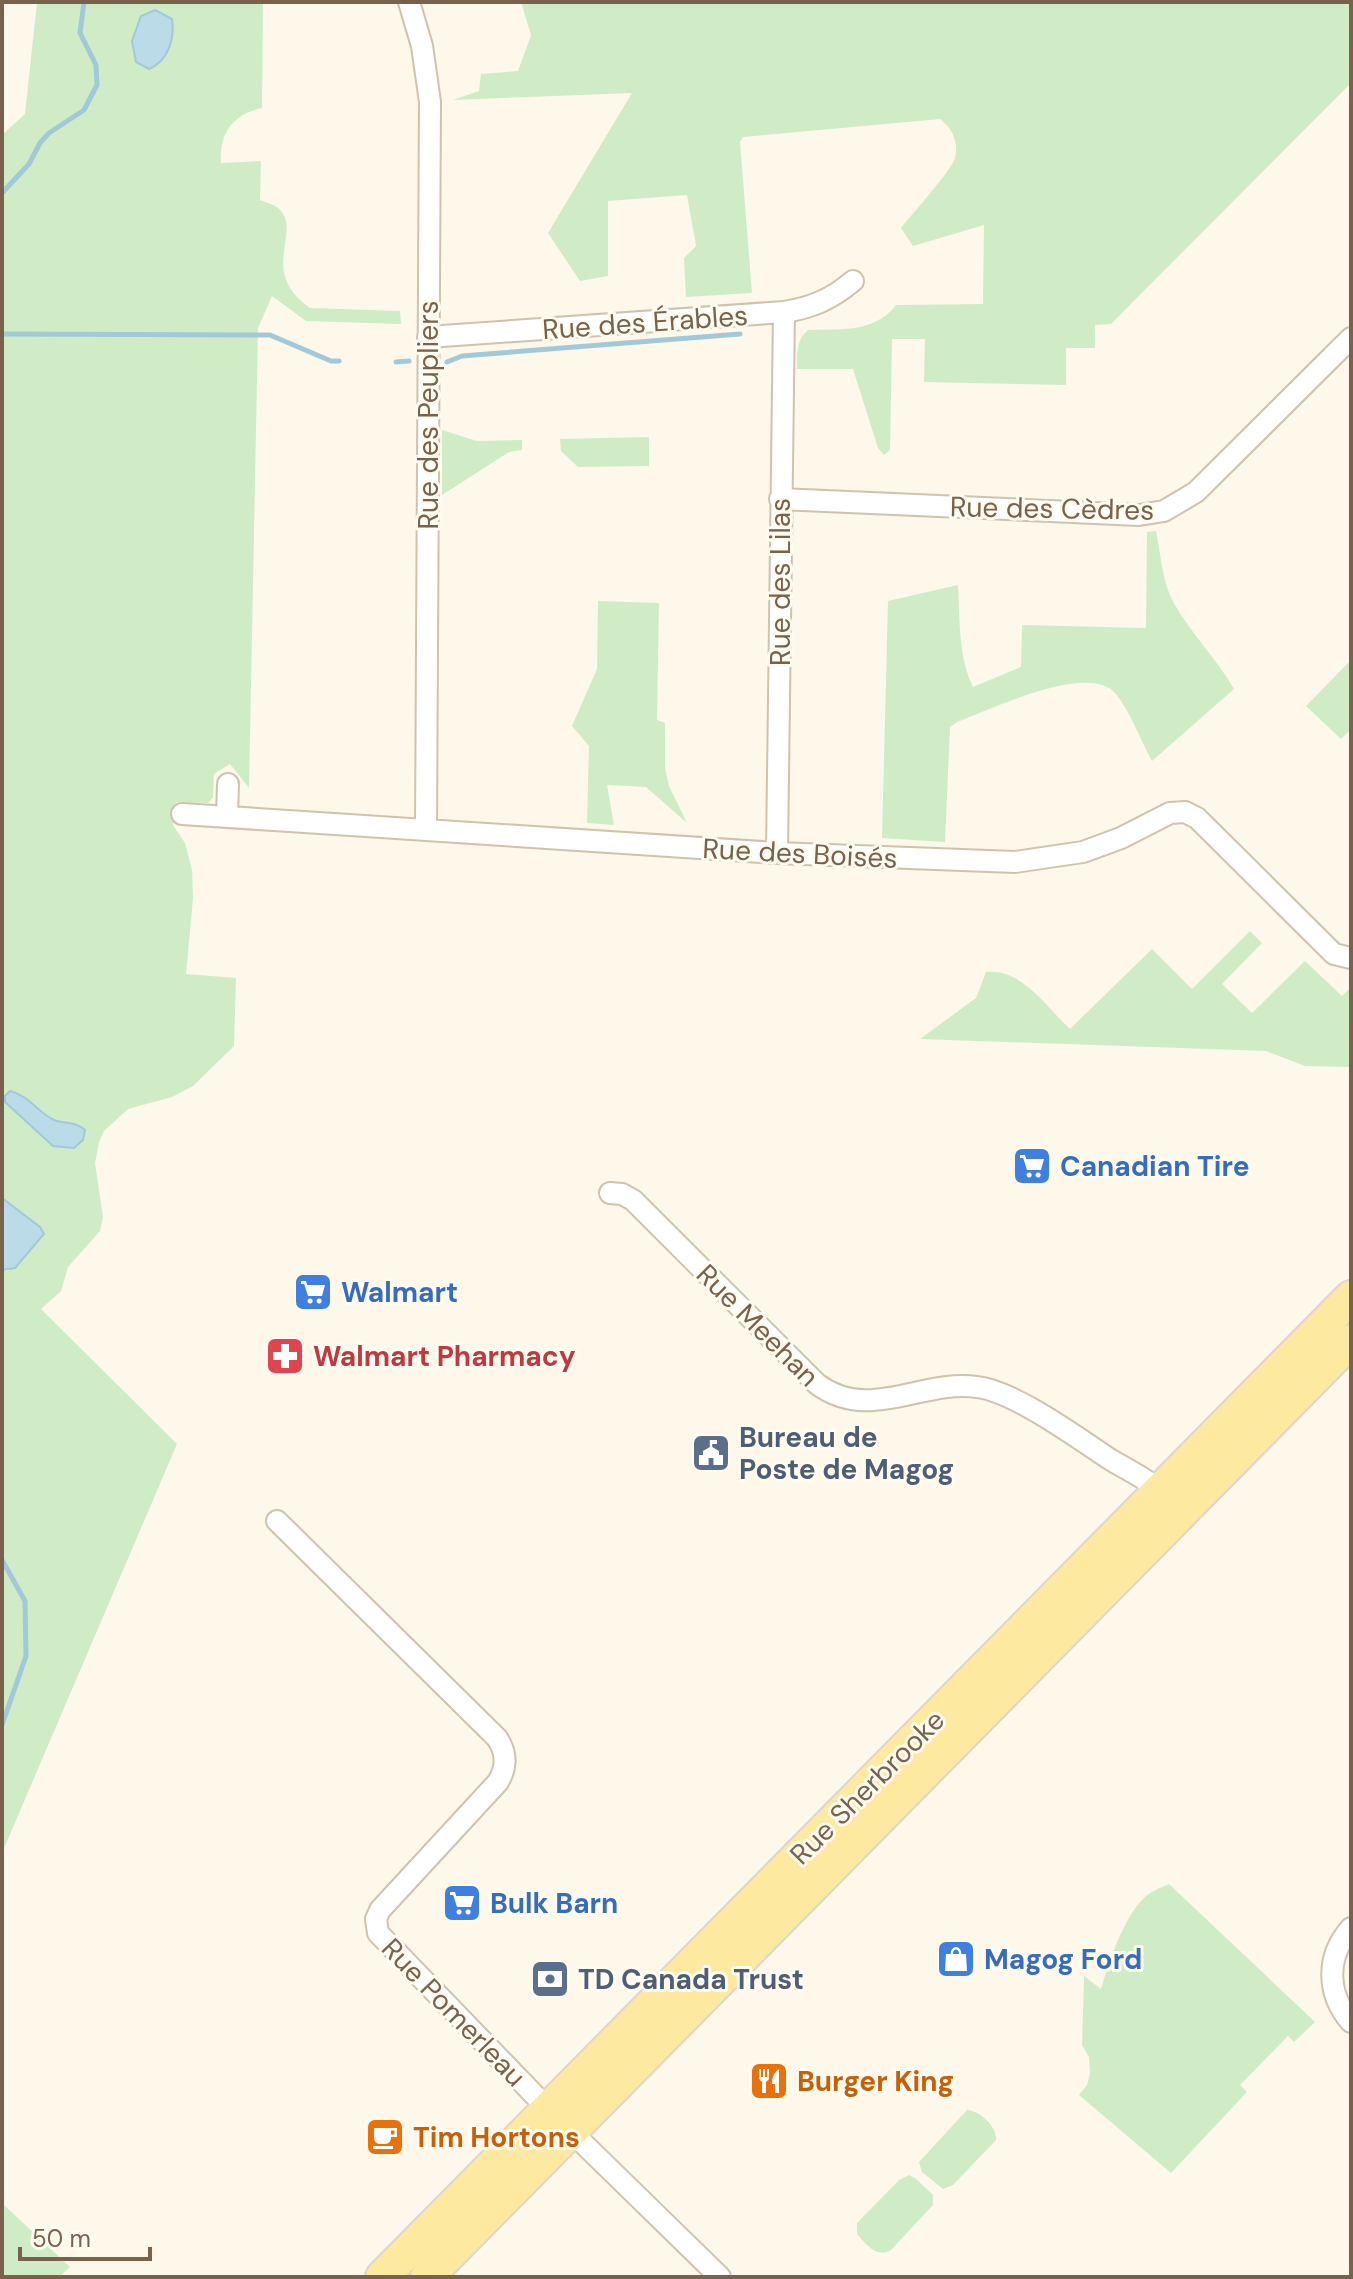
<svg xmlns="http://www.w3.org/2000/svg" width="1353" height="2279" font-family="'DM Sans',sans-serif">
  <rect width="100%" height="100%" fill="#fdf8e9"/>
  <path fill="#cfecc6" fill-rule="evenodd" d="M 37,2 L 263,2 L 262,108 C 233,114 219,133 221,163 L 261,161 L 260,200 C 265,202 273,204 278,208 C 305,231 256,270 310,308 L 400,311 L 401,324 L 306,321 L 272,296 L 258,328 L 249,788 L 230,764 L 214,774 L 213,797 L 208,803 L 176,802 L 173,825 L 185,843 L 192,870 L 193,898 L 186,974 L 236,978 L 234,1046 L 193,1086 L 172,1097 L 128,1109 L 104,1131 L 99,1142 L 95,1163 L 103,1217 L 100,1231 L 68,1267 L 61,1291 L 41,1309 L 177,1444 L 2,1853 L 2,1270 L 8,1271 L 40,1227 L 2,1198 L 2,135 L 25,114 ZM 16,1092 L 53,1120 L 64,1121 L 53,1146 Z
    M 521,2 L 1351,2 L 1351,83 L 1111,324 L 1095,325 L 1095,348 L 1066,348 L 1066,385 L 924,382 L 925,339 L 892,339 L 890,450 L 884,455 L 878,448 L 853,369 L 797,369 C 797,353 796,340 808,330 C 840,329 875,333 896,305 L 983,304 L 984,225 L 913,246 L 901,228 C 912,214 951,171 955,158 C 959,142 952,128 940,119 L 743,137 L 740,142 L 752,293 L 686,297 L 684,258 L 696,246 L 687,195 L 608,201 L 608,276 L 580,281 L 548,233 L 632,93 L 453,100 L 479,91 L 481,74 L 518,71 L 531,35 Z
    M 442,430 L 477,441 L 522,440 L 522,450 L 509,452 L 442,495 Z
    M 649,437 L 649,466 L 578,467 L 561,451 L 560,439 Z
    M 1156,531 C 1161,555 1162,583 1175,605 C 1192,635 1217,659 1234,689 L 1152,761 C 1141,741 1130,711 1116,694 C 1089,661 990,710 957,722 L 950,727 L 945,842 L 882,838 L 888,601 L 958,585 C 960,620 958,656 973,687 L 1021,667 L 1022,625 L 1146,628 L 1147,532 Z
    M 598,601 L 659,603 L 657,720 L 665,723 L 665,768 L 669,786 L 687,823 L 646,787 L 607,785 L 614,825 L 587,823 L 589,746 L 572,726 L 597,669 Z
    M 1351,660 L 1351,729 L 1341,739 L 1306,706 Z
    M 1250,931 L 1262,943 L 1222,984 L 1252,1013 L 1305,961 L 1342,996 L 1351,987 L 1351,1067 L 1305,1066 L 1266,1051 L 920,1039 L 976,998 L 986,972 C 1022,968 1046,1007 1070,1029 L 1152,949 L 1192,989 Z
    M 1169,1884 L 1315,2022 L 1294,2042 L 1288,2036 L 1240,2085 L 1247,2092 L 1171,2173 L 1079,2095 L 1087,2085 L 1090,2073 L 1089,2057 L 1082,2045 L 1084,1976 L 1101,1989 C 1109,1961 1124,1916 1146,1896 C 1152,1891 1162,1887 1169,1884 Z
    M 967,2110 C 981,2111 997,2127 996,2140 L 953,2185 L 943,2189 L 922,2172 L 919,2162 Z
    M 909,2175 L 915,2178 L 933,2195 L 933,2205 L 891,2250 C 877,2259 866,2244 857,2234 L 857,2223 L 899,2180 Z
    M 2,2203 L 70,2267 L 59,2277 L 2,2277 Z"/>
  <path fill="#bbdbe8" stroke="#a1c9da" stroke-width="2" d="M 155,10 L 172,19 C 175,39 168,61 149,69 L 136,62 L 132,41 L 141,16 Z
    M 10,1091 C 29,1095 38,1113 54,1120 C 65,1124 75,1121 85,1130 L 83,1140 L 74,1148 L 53,1146 L 5,1102 L 5,1096 Z
    M 2,1198 L 40,1227 L 44,1234 L 15,1268 L 2,1270 Z"/>
  <g fill="none" stroke-linecap="round" stroke-linejoin="round">
    <path stroke="#a1c9da" stroke-width="5" d="M 2,193 L 29,164 L 40,143 L 49,133 L 84,110 L 97,85 L 96,65 L 80,33 L 84,2
      M 2,334 L 270,335 L 331,361 L 339,361
      M 396,362 L 409,361
      M 447,362 L 462,356 L 740,334
      M 2,1560 L 25,1601 L 26,1656 L 2,1725"/>
    <defs>
      <path id="street" d="M 409,2 L 422,46 L 430,102 L 426,830
        M 428,337 L 784,312 C 811,308 832,299 853,281
        M 780,499 L 1139,515 L 1164,511 L 1196,492 L 1351,338
        M 182,814 L 777,853 L 1015,862 L 1083,852 L 1121,838 L 1170,813 L 1185,812 L 1197,818 L 1334,954 L 1351,958
        M 227,817 L 228,784
        M 777,853 L 784,312
        M 610,1193 L 622,1194 L 633,1200 L 817,1384 C 870,1423 921,1379 977,1387 C 1014,1391 1079,1439 1111,1460 C 1130,1471 1152,1482 1167,1497
        M 277,1521 L 497,1738 C 507,1753 507,1767 498,1782 L 380,1910 L 376,1919 L 378,1933 L 548,2109 L 720,2277
        M 1351,1928 C 1326,1956 1326,1993 1351,2022"/>
      <path id="primary" d="M 382,2277 L 1351,1297
        M 427,2277 L 1351,1341"/>
    </defs>
    <use href="#street" stroke="#d0c2ad" stroke-width="24"/>
    <use href="#primary" stroke="#dcd6d0" stroke-width="36"/>
    <use href="#street" stroke="#fff" stroke-width="20"/>
    <use href="#primary" stroke="#fde9a0" stroke-width="32"/>
  </g>
  <defs>
    <symbol id="supermarket-square" viewBox="-11 -11 22 22"><rect x="-9" y="-9" width="18" height="18" rx="4" fill="#3f7fe0" stroke="#fffbf0"/><path d="M-6-5.5h2.5l.6 2H6L4.5 2H-2.5L-4.4-4H-6ZM-1.5 3.2a1.3 1.3 0 1 0 .1 0ZM3 3.2a1.3 1.3 0 1 0 .1 0Z" fill="#fff"/></symbol>
    <symbol id="pharmacy-square" viewBox="-11 -11 22 22"><rect x="-9" y="-9" width="18" height="18" rx="4" fill="#e0444e" stroke="#fffbf0"/><path d="M-2-6h4v4h4v4h-4v4h-4v-4h-4v-4h4Z" fill="#fff"/></symbol>
    <symbol id="civic-square" viewBox="-11 -11 22 22"><rect x="-9" y="-9" width="18" height="18" rx="4" fill="#5c6f8a" stroke="#fffbf0"/><path d="M-.6-6.5H3V-4.5H.6V-3L4-1V1h2V6H-6V1h2V-1L-.6-3ZM-1.2 2.5V6h2.4V2.5Z" fill="#fff"/></symbol>
    <symbol id="shop-square" viewBox="-11 -11 22 22"><rect x="-9" y="-9" width="18" height="18" rx="4" fill="#3f7fe0" stroke="#fffbf0"/><path d="M-5-2.5h2.3a2.7 3.5 0 0 1 5.4 0H5L5.5 6h-11ZM-1.5-2.5h3a1.5 2.3 0 0 0-3 0Z" fill="#fff"/></symbol>
    <symbol id="bank-square" viewBox="-11 -11 22 22"><rect x="-9" y="-9" width="18" height="18" rx="4" fill="#5c6f8a" stroke="#fffbf0"/><path d="M-6-4H6V4H-6ZM0-2.3a2.3 2.3 0 1 0 0 4.6a2.3 2.3 0 1 0 0-4.6Z" fill="#fff"/></symbol>
    <symbol id="restaurant-square" viewBox="-11 -11 22 22"><rect x="-9" y="-9" width="18" height="18" rx="4" fill="#e8710a" stroke="#fffbf0"/><path d="M-5-6h1v4h1v-4h1v4h1v-4h1v5L-1.5 .5V6h-2V.5L-5-1ZM5-6V6H3V1.5H1.5Q1.5-4 5-6Z" fill="#fff"/></symbol>
    <symbol id="cafe-square" viewBox="-11 -11 22 22"><rect x="-9" y="-9" width="18" height="18" rx="4" fill="#e8710a" stroke="#fffbf0"/><path d="M-5.5-4.5H6V0H3Q3 3.5 0 3.5H-2.5Q-5.5 3.5-5.5 0ZM3-3.2v2h1.7v-2ZM-6 4.5H4V6H-6Z" fill="#fff"/></symbol>
  </defs>
  <g fill-rule="evenodd">
    <use href="#supermarket-square" x="1010" y="1144" width="44" height="44"/>
    <use href="#supermarket-square" x="291" y="1270" width="44" height="44"/>
    <use href="#pharmacy-square" x="263" y="1334" width="44" height="44"/>
    <use href="#civic-square" x="689" y="1431" width="44" height="44"/>
    <use href="#supermarket-square" x="440" y="1881" width="44" height="44"/>
    <use href="#shop-square" x="934" y="1937" width="44" height="44"/>
    <use href="#bank-square" x="528" y="1957" width="44" height="44"/>
    <use href="#restaurant-square" x="747" y="2059" width="44" height="44"/>
    <use href="#cafe-square" x="363" y="2115" width="44" height="44"/>
  </g>
  <g text-anchor="middle" stroke-width="6" stroke-linejoin="round" paint-order="stroke">
    <g font-size="28" fill="#79624b" stroke="#fffbf0">
      <text transform="translate(645 322) rotate(-4)" y="10">Rue des Érables</text>
      <text transform="translate(428 415) rotate(-90)" y="10">Rue des Peupliers</text>
      <text transform="translate(1052 508) rotate(1)" y="10">Rue des Cèdres</text>
      <text transform="translate(780 582) rotate(-90)" y="10">Rue des Lilas</text>
      <text transform="translate(800 853) rotate(3)" y="10">Rue des Boisés</text>
      <text transform="translate(758 1325) rotate(45)" y="10">Rue Meehan</text>
      <text transform="translate(867 1787) rotate(-45)" y="10">Rue Sherbrooke</text>
      <text transform="translate(454 2012) rotate(46)" y="10">Rue Pomerleau</text>
    </g>
    <g font-size="28" font-weight="bold" fill="#366cbe" stroke="#fffbf0" text-anchor="start">
      <text x="1060" y="1176">Canadian Tire</text>
      <text x="341" y="1302">Walmart</text>
      <text x="490" y="1913">Bulk Barn</text>
      <text x="984" y="1969">Magog Ford</text>
    </g>
    <g font-size="28" font-weight="bold" fill="#be3a42" stroke="#fffbf0" text-anchor="start">
      <text x="313" y="1366">Walmart Pharmacy</text>
    </g>
    <g font-size="28" font-weight="bold" fill="#4e5e75" stroke="#fffbf0" text-anchor="start">
      <text x="739" y="1447">Bureau de<tspan x="739" dy="32">Poste de Magog</tspan></text>
      <text x="578" y="1989">TD Canada Trust</text>
    </g>
    <g font-size="28" font-weight="bold" fill="#c56008" stroke="#fffbf0" text-anchor="start">
      <text x="797" y="2091">Burger King</text>
      <text x="413" y="2147">Tim Hortons</text>
    </g>
  </g>
  <rect width="1353" height="2279" fill="none" stroke="#79624b" stroke-width="8"/>
  <path d="M20 2247v12h130v-12" fill="none" stroke="#79624b" stroke-width="4"/>
  <text x="32" y="2247" font-size="24" fill="#79624b" stroke="#fffbf0" stroke-width="6" paint-order="stroke">50 m</text>
</svg>
